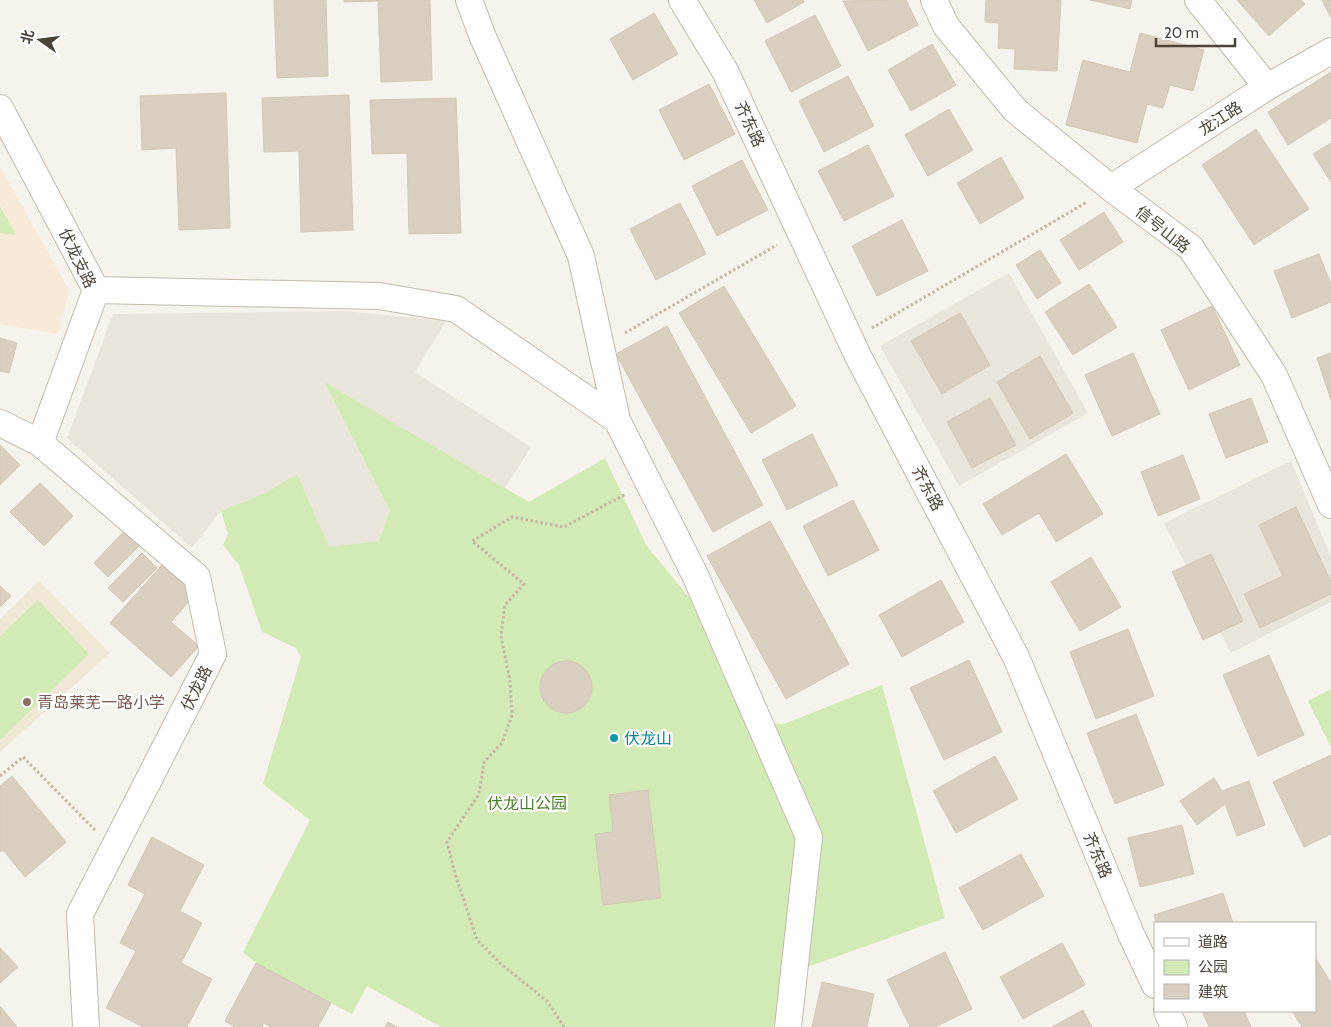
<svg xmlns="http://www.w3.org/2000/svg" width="1331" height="1027" font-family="Cabin,'Noto Sans SC',sans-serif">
  <rect width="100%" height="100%" fill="#f6f3ec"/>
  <path fill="#eae5da" d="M 1009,273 L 1088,413 L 959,486 L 880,346 Z
    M 344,311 L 446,321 L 415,372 L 531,447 L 505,488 L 324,383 L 390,511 L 379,541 L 329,548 L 297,474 L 265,493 L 221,511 L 192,548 L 67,438 L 113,314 Z
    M 1291,461 L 1331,557 L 1331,602 L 1231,653 L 1164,523 Z"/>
  <path fill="#f7ead8" d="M 0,167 L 69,290 L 58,334 L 0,324 Z"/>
  <path fill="#efe8d6" d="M 39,581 L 110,653 L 0,752 L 0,619 Z"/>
  <path fill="#d2eab5" d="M 0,206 L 16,235 L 0,233 Z
    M 324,382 L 529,502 L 605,458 L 646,545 L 693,602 L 731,692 L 755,722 L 784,724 L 882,685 L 945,918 L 807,967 L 794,1027 L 441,1027 L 367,986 L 352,1014 L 256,963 L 243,952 L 310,820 L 263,784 L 301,657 L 296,648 L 262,632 L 239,565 L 223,545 L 228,534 L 221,511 L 265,493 L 297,474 L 329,547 L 379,541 L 390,511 Z
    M 38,600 L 89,654 L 0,740 L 0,636 Z
    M 1331,689 L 1331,747 L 1308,701 Z"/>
  <path fill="#d8cfc1" stroke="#d3c7b4" d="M 274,0 L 326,0 L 328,76 L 277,78 Z
    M 344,0 L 430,0 L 432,80 L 381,82 L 378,1 L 344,2 Z
    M 754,0 L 803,0 L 804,2 L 767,23 Z
    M 906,0 L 918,25 L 868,51 L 843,1 Z
    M 986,0 L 1061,0 L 1057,71 L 1014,69 L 1015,49 L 998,48 L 999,23 L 985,22 Z
    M 1090,0 L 1132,0 L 1130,9 Z
    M 1237,0 L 1301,0 L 1305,4 L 1269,36 Z
    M 1322,0 L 1331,0 L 1331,18 Z
    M 654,13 L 678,54 L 633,80 L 610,39 Z
    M 815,15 L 841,66 L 791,92 L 765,41 Z
    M 1140,33 L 1204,50 L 1193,91 L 1170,85 L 1163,108 L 1147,104 L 1137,143 L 1066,125 L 1083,60 L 1130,72 Z
    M 932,44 L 956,85 L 911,111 L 888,70 Z
    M 1331,72 L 1331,118 L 1288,145 L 1268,112 Z
    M 848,76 L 874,126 L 824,152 L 799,101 Z
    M 709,84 L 735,134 L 684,160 L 659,110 Z
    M 226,93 L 230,228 L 179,230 L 176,148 L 142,150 L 140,96 Z
    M 349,95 L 353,230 L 301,232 L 299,151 L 264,152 L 262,98 Z
    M 456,98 L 461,233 L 409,234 L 407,153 L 372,154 L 370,100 Z
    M 949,109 L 973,150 L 928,176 L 905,135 Z
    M 1256,129 L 1309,209 L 1254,245 L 1202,165 Z
    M 1331,143 L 1331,182 L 1313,154 Z
    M 868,145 L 894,196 L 844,221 L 818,171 Z
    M 1001,157 L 1024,198 L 980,224 L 957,183 Z
    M 742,160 L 768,210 L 717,236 L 692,186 Z
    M 680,203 L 706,254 L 656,280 L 630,229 Z
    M 1104,212 L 1123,242 L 1079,270 L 1060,240 Z
    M 902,220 L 928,271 L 877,296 L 852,246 Z
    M 1040,250 L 1061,283 L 1037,299 L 1016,265 Z
    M 1319,254 L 1331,284 L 1331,302 L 1292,318 L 1274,271 Z
    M 1089,284 L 1117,327 L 1073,355 L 1045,312 Z
    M 724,286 L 796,406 L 751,433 L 679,313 Z
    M 1212,306 L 1240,365 L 1189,390 L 1161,330 Z
    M 960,313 L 990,365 L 942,394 L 911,341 Z
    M 667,326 L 763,505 L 713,532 L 616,354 Z
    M 0,338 L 17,343 L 9,373 L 0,371 Z
    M 1133,353 L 1160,414 L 1112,436 L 1085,375 Z
    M 1331,353 L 1331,400 L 1317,358 Z
    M 1040,356 L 1073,413 L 1030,439 L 997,382 Z
    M 990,398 L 1016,445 L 972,468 L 947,422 Z
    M 1251,398 L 1268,442 L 1226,458 L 1209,414 Z
    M 812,434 L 838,485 L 787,510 L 762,460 Z
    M 0,445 L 20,465 L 0,485 Z
    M 1066,454 L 1103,514 L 1056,542 L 1039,513 L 1002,535 L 983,504 Z
    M 1183,455 L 1200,499 L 1158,516 L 1141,472 Z
    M 40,483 L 73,516 L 44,546 L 10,512 Z
    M 853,500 L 879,550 L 828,576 L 803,526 Z
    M 1296,507 L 1331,582 L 1331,594 L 1260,628 L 1244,594 L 1283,576 L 1259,525 Z
    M 770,521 L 849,664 L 786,699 L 707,556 Z
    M 127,528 L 142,543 L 108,577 L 94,563 Z
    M 142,553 L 157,568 L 123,602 L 108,588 Z
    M 1211,554 L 1243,621 L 1203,640 L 1172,572 Z
    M 1091,557 L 1121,607 L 1080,631 L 1051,582 Z
    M 162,565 L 195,594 L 171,622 L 199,646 L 171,677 L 110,623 Z
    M 941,580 L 964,622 L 902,657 L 879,615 Z
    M 0,586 L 11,596 L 0,607 Z
    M 1128,629 L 1154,696 L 1096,719 L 1070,652 Z
    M 1269,655 L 1304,735 L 1258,756 L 1223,675 Z
    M 969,660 L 1002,732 L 944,760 L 910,688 Z
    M540 687a26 26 0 1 1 52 0a26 26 0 1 1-52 0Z
    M 1136,714 L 1164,785 L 1115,804 L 1087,733 Z
    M 1331,755 L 1331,834 L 1304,847 L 1273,782 Z
    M 995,756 L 1018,799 L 956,833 L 933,791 Z
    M 12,776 L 66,842 L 25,877 L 3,850 L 0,852 L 0,786 Z
    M 1214,778 L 1222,791 L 1249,781 L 1265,825 L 1237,836 L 1225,804 L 1197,825 L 1180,801 Z
    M 648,790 L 661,898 L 603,905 L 595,834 L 613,832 L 609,795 Z
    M 1182,825 L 1194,874 L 1140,887 L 1128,838 Z
    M 152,837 L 204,865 L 180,911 L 202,923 L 181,963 L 212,979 L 187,1027 L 143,1027 L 106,1008 L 136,951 L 120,943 L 145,894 L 128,885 Z
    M 1021,854 L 1044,896 L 983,930 L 959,888 Z
    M 1223,893 L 1233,923 L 1156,923 L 1154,915 Z
    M 1062,943 L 1085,985 L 1023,1019 L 1000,977 Z
    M 0,948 L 18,967 L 0,983 Z
    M 945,952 L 972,1009 L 935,1027 L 910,1027 L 887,980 Z
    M 1315,957 L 1331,983 L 1331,1027 L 1302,1027 L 1292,1011 L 1315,1011 Z
    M 256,963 L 331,1003 L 318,1027 L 271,1027 L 264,1023 L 262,1027 L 235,1027 L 225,1021 Z
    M 822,982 L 874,994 L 867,1027 L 812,1027 Z
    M 0,1006 L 17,1027 L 0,1027 Z
    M 1083,1010 L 1092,1027 L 1052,1027 Z
    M 1202,1011 L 1244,1011 L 1251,1027 L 1209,1027 Z
    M 388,1022 L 397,1027 L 385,1027 Z"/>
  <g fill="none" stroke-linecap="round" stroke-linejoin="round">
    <defs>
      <path id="minor" d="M 469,0 L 482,35 L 581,256 L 617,420
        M 682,0 L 725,71 L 858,356 L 1016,657 L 1131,934 L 1155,985
        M 934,0 L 946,26 L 1015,110 L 1111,188 L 1191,248 L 1274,375 L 1331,505
        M 1198,0 L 1267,87
        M 0,108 L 96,290 L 40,443
        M 1111,188 L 1267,87 L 1331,51
        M 96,290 L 379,296 L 456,309 L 617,420 L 695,575 L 809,837 L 788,1027
        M 0,423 L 40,443 L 197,577 L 213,654 L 80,914 L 86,1027
        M 1167,1011 L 1174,1027"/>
    </defs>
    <use href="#minor" stroke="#c2bbae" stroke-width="28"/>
    <path stroke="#c4b79f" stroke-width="3" stroke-dasharray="2.5 2.5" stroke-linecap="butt" d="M 872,328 L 1087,202
      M 625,333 L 777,245
      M 0,776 L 23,757 L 95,830
      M 564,1027 L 547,1001 L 502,965 L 477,940 L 455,874 L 447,842 L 479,794 L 484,762 L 502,743 L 512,715 L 510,681 L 501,636 L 505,605 L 524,584 L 472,541 L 512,517 L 564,527 L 626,494"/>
    <use href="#minor" stroke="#fff" stroke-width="26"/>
  </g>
  <circle fill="#8d6e63" stroke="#fff" stroke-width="2" cx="27" cy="702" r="5"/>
  <circle fill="#0f9aa8" stroke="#fff" stroke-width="2" cx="614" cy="738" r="5"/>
  <g text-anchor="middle" stroke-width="4.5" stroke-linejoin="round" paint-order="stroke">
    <g font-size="16" fill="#4b4439" stroke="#fff">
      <text transform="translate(1220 118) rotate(-33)" y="6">龙江路</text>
      <text transform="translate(750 124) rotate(65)" y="6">齐东路</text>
      <text transform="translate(1163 229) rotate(39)" y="6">信号山路</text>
      <text transform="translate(78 258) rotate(64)" y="6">伏龙支路</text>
      <text transform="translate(928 488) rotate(62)" y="6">齐东路</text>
      <text transform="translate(196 688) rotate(-63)" y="6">伏龙路</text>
      <text transform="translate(1098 855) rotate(67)" y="6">齐东路</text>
    </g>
    <g font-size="16" fill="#785e54" stroke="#fff" text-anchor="start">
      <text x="37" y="708">青岛莱芜一路小学</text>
    </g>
    <g font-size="16" fill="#0d838f" stroke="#fff" text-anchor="start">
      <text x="624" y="744">伏龙山</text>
    </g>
    <g font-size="16" fill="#4a7f2a" stroke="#fff">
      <text x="527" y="809">伏龙山公园</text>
    </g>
  </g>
  <rect x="1154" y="922" width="162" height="90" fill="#ffffff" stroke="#b7b4b0"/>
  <rect x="1164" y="938" width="25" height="8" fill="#ffffff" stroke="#b7b4b0"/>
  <text x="1198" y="947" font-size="15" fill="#4b4439">道路</text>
  <rect x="1164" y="960" width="25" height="15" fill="#d2eab5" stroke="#b7b4b0"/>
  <text x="1198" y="972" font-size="15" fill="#4b4439">公园</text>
  <rect x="1164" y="984" width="25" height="15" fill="#d8cfc1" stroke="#b7b4b0"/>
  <text x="1198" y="997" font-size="15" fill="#4b4439">建筑</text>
  <g transform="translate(40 40) rotate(284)" stroke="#ffffff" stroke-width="4" paint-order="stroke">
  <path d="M0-4L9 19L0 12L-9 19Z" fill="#4b4439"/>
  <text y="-8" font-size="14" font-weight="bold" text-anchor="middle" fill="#4b4439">北</text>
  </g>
  <path d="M1156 38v8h79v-8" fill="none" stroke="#4b4439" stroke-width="2.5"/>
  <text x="1164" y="38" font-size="15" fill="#4b4439" stroke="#ffffff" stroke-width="4" paint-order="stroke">20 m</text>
</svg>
